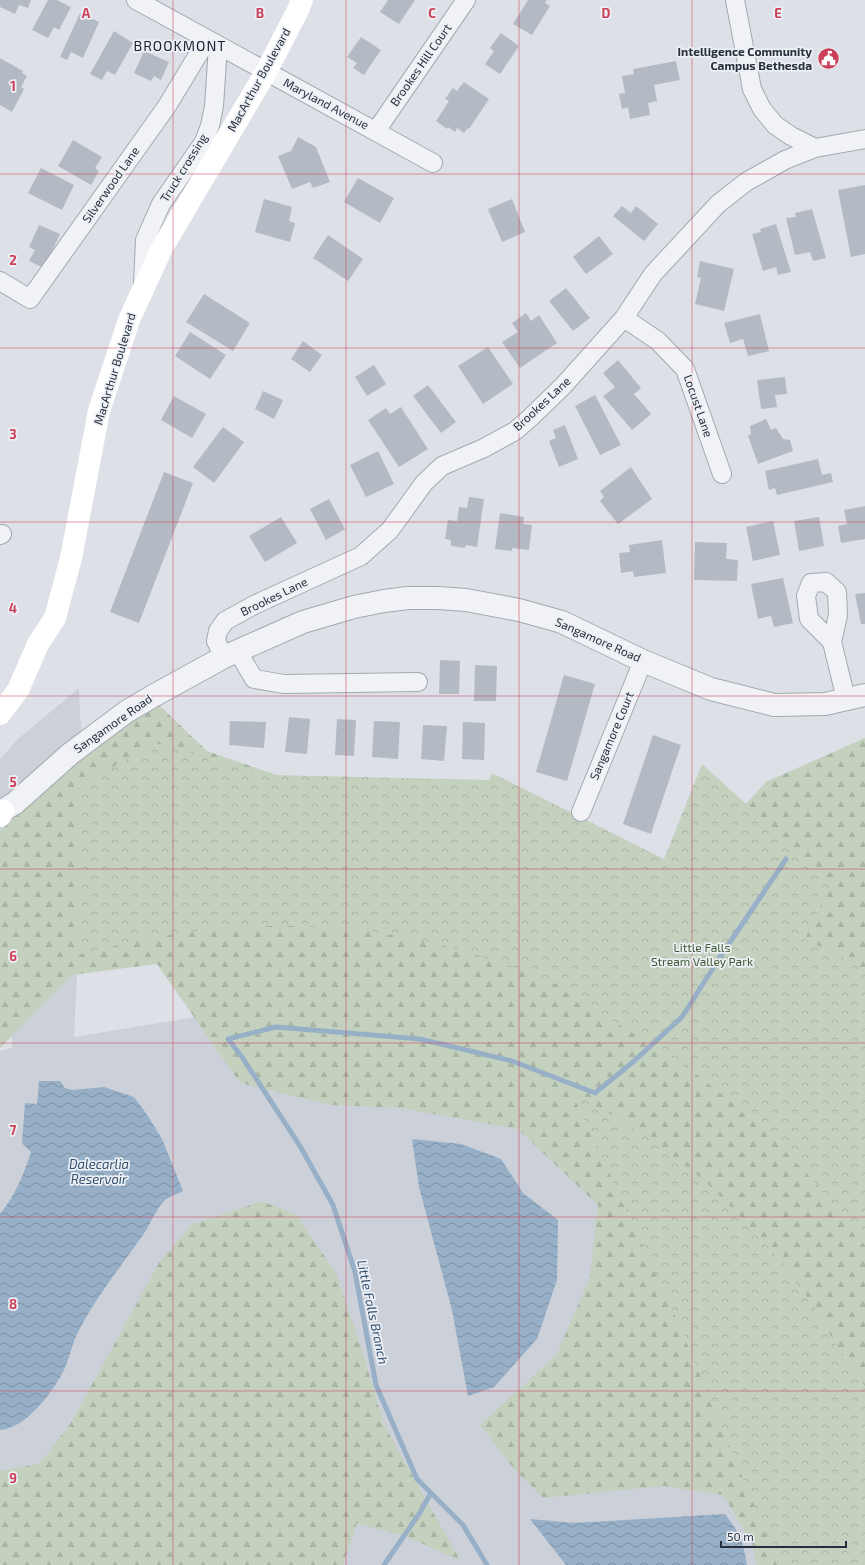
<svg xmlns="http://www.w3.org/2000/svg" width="865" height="1565" font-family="'Exo 2',sans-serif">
  <defs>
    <pattern id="forest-firs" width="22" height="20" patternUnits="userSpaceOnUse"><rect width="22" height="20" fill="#c3d1be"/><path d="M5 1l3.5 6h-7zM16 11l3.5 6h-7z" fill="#a8b4a4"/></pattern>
    <pattern id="park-crowns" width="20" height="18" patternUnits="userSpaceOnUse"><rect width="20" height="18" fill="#c3d1be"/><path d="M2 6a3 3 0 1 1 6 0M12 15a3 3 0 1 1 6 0" fill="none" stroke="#a8b4a4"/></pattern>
    <pattern id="water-waves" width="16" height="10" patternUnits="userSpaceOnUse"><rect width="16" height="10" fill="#98b0c7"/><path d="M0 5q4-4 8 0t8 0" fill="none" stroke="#7c90a3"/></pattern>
  </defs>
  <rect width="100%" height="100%" fill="#dde1e7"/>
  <path fill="#cbd0d9" d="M 79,688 L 80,716 L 82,736 L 78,955 L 74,1037 L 239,1010 L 574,1084 L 779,1565 L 0,1565 L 0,1051 L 12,1048 L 11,1002 L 0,1001 L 0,759 L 18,739 Z"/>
  <path fill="url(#forest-firs)" d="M 159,705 L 207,751 L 337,796 L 673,883 L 766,782 L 865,738 L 865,1565 L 757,1565 L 752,1543 L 723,1495 L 663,1486 L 543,1498 L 515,1470 L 480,1425 L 525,1384 L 557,1354 L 590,1277 L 598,1205 L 518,1129 L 400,1108 L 331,1105 L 240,1083 L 157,964 L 72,975 L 0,1048 L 0,831 L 69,766 L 129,722 Z
    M 262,1201 L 296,1215 L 336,1273 L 362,1350 L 384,1425 L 460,1560 L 404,1536 L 357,1523 L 343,1565 L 0,1565 L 0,1471 L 39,1464 L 69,1426 L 159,1263 L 191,1225 Z"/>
  <path fill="url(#park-crowns)" d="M 158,744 L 273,775 L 489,780 L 492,773 L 664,859 L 702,764 L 832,882 L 805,939 L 865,969 L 865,1246 C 792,1142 690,1057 575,1002 L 578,994 C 412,917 253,907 78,955 L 78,784 Z
    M 572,1093 L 619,1119 L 664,1149 L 707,1183 L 745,1221 L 781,1261 L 813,1305 L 835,1343 L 865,1386 L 865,1565 L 779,1565 L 678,1322 Z"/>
  <path fill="url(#water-waves)" d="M 39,1081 L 60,1081 L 65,1088 L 72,1090 L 104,1087 L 134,1097 L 148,1116 L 162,1139 L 183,1191 C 177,1194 168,1197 164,1201 C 156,1209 150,1225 143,1235 C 121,1266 97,1296 79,1330 C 72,1343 70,1357 64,1370 C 53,1392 26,1428 0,1430 L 0,1214 C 15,1196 24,1174 31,1152 L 22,1143 L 25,1103 L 37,1104 Z
    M 412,1139 L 461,1144 L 501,1159 L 523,1193 L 558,1220 L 557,1280 L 537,1339 L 494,1387 L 468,1396 L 452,1310 L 419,1187 Z
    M 725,1514 C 740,1534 743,1540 747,1565 L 566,1565 L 530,1519 L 574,1523 Z"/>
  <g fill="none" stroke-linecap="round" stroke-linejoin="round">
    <path stroke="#98b0c7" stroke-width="5" d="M 384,1565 L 419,1514 L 431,1493
      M 487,1565 L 463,1525 L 417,1479 L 376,1385 L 355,1272 L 333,1205 L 300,1146 L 242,1057 L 228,1039 L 276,1027 L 420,1039 L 512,1061 L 595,1093 L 633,1062 L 682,1017 L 722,954 L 786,859"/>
  </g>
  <path fill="#b4bac3" d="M 0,0 L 31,0 L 28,8 L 19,5 L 15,14 L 0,7 Z
    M 48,0 L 57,0 L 71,7 L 59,30 L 54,27 L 48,38 L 32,30 Z
    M 388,0 L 415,0 L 399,24 L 380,12 Z
    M 528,0 L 547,0 L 545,3 L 550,6 L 532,35 L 513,24 Z
    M 80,13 L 99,22 L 83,58 L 71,52 L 67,60 L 60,57 Z
    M 114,31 L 133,43 L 115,75 L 107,71 L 102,80 L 90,74 Z
    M 501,33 L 519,46 L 500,74 L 485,64 L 494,51 L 490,48 Z
    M 361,37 L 381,50 L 364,75 L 353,68 L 357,63 L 347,57 Z
    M 144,51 L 169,62 L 161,80 L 154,76 L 151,81 L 134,73 Z
    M 0,58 L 23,71 L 22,73 L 27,76 L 21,87 L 24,89 L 12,112 L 0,105 Z
    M 676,61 L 680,80 L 654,85 L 657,101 L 648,103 L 650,115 L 630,119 L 628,107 L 622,109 L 619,94 L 625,93 L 622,76 L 634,74 L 633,69 Z
    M 464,82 L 489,99 L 469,129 L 468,128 L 464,133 L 457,128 L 455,132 L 448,127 L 447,129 L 436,121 L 449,101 L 445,99 L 453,88 L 457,91 Z
    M 298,137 L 316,147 L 330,182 L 313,188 L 310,182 L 292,189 L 278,156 L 291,151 Z
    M 73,140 L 102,157 L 95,168 L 99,171 L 91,185 L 58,166 Z
    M 41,168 L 74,185 L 62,210 L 28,193 Z
    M 358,178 L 394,198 L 380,223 L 344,202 Z
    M 865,185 L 865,254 L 851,257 L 838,190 Z
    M 264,199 L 292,207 L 289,221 L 295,223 L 290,242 L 255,232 Z
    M 512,199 L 525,232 L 502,242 L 488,209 Z
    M 622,206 L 631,213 L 636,206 L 658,224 L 644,241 L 613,216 Z
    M 812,209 L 826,258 L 813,261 L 810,252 L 795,255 L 786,218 L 796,217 L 795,213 Z
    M 776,224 L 791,272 L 778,275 L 776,267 L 763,271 L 752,234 L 761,232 L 760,229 Z
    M 39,225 L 60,234 L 44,268 L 29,261 L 35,250 L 29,247 Z
    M 328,235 L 363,259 L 348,281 L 313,258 Z
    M 599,236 L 613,254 L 586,274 L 573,257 Z
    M 700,261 L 734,269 L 724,311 L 695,304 L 701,278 L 697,277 Z
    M 566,288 L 590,318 L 573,331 L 549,301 Z
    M 204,294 L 250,323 L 233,351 L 186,322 Z
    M 526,313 L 531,321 L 539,315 L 557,343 L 520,368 L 502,342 L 518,332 L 512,323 Z
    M 760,314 L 769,351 L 748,356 L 743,339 L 730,343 L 724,323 Z
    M 190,332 L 226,355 L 210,379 L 175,356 Z
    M 303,341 L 322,355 L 310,372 L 291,359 Z
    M 488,347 L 513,384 L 483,404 L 458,366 Z
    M 618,360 L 641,388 L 634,394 L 651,414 L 632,430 L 603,396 L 615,387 L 603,373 Z
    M 374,365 L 386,384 L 367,396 L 355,377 Z
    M 785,377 L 787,394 L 775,395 L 777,407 L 761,409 L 757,380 Z
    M 428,385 L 456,422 L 441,433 L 413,396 Z
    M 263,391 L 283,400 L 274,419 L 255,409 Z
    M 595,395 L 621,445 L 600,455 L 575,406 Z
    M 174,396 L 206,414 L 192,438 L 161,420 Z
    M 401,407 L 428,449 L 399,467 L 368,420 L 386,408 L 390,414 Z
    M 766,419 L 771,430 L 776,428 L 783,439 L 790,440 L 793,451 L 758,464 L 748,436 L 751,434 L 750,426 Z
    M 565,425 L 578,459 L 559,467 L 549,441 L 556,438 L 553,430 Z
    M 223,427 L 244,442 L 214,483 L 193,467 Z
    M 378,451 L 394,484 L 366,497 L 350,465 Z
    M 818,459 L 822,475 L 831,473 L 833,482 L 777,495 L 775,488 L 769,490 L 765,471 Z
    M 631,467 L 652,499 L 618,524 L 600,501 L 604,497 L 600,491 Z
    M 164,472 L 193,483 L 139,623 L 110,612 Z
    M 469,497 L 484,499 L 477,547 L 466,545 L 465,548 L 451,546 L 451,540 L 445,539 L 448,520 L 457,521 L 459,507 L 467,508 Z
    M 329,499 L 345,529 L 326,540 L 310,509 Z
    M 865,506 L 865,539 L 841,543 L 838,526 L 847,524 L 844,510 Z
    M 500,513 L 524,517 L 523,524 L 532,525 L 529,550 L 512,548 L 512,551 L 495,549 Z
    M 281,517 L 297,543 L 265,562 L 249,536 Z
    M 819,517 L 824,546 L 799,551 L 794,521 Z
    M 773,521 L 780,555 L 753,561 L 746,527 Z
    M 662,540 L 666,573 L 634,577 L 633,571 L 621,573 L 619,553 L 630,552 L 629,545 Z
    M 695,542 L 727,543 L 726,559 L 738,560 L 737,581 L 694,580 Z
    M 783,578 L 793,623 L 774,627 L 771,616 L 758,619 L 751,584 Z
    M 865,593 L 865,624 L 861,624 L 855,594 Z
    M 440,660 L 460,661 L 459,694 L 439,694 Z
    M 475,665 L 497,666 L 496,701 L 474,701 Z
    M 564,675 L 595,684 L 567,781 L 536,772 Z
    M 289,717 L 310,719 L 307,754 L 285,752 Z
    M 337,719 L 356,720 L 354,756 L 335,755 Z
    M 230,721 L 266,722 L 264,748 L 229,745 Z
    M 374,721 L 400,722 L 398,759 L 372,757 Z
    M 463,722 L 485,723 L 484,760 L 462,759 Z
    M 423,725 L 447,726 L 444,761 L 421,759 Z
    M 653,735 L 681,745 L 651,834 L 623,824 Z"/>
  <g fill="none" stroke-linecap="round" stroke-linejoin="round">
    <defs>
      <path id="minor" d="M 136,0 L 433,163
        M 735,0 L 752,89 L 762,109 L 775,125 L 791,136 L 815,148
        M 376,131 L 466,0
        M 0,281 L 30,299 L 167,106 L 207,40
        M 143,284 L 145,240 L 161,204 L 204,142 L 210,126 L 214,106 L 218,46
        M 624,318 L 658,341 L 685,369 L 722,474
        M 0,535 L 2,534
        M 832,642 L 809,619 L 806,596 L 811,583 L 826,582 L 837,592 L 838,615 L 832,642 L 846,699
        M 238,652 L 254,679 L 284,684 L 418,682
        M 224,657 L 216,641 L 218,631 L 225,621 L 254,605 L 361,556 L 390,530 L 424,483 L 442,466 L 484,448 L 515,431 L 530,418 L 563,386 L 624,318 L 653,274 L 718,204 L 746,182 L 785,160 L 815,148 L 865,139
        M 581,812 L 643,661"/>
      <path id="tertiary" d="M 0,812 L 15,803 L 70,754 L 126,712 L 153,696 L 224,657 L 303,622 L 354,607 L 384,601 L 408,598 L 438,598 L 466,600 L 519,610 L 562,622 L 643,661 L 711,689 L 774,705 L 825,704 L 865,695"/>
    </defs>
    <use href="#minor" stroke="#a3a8b1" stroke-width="20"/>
    <use href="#tertiary" stroke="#a3a8b1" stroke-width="24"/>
    <use href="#minor" stroke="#f0f2f5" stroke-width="18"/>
    <use href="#tertiary" stroke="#f0f2f5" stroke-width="22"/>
    <path stroke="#fff" stroke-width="22" d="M 0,714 L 18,690 L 38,644 L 55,618 L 71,558 L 99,411 L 129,320 L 162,248 L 266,72 L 298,10 L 302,0
      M 0,816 L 3,811"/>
  </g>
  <path fill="none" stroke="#cc415a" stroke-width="1" stroke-opacity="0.55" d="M 173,0 L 173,1565M 346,0 L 346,1565M 519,0 L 519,1565M 692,0 L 692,1565M 0,174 L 865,174M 0,348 L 865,348M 0,522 L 865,522M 0,696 L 865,696M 0,869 L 865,869M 0,1043 L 865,1043M 0,1217 L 865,1217M 0,1391 L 865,1391"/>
  <defs>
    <symbol id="civic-disc" viewBox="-11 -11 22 22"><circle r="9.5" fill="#cc415a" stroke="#ecf0f5"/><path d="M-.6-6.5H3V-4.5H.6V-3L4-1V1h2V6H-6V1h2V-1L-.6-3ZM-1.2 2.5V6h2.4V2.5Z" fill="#fff"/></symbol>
  </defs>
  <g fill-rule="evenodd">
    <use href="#civic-disc" x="816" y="46" width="25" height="25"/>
  </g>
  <g text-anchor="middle" stroke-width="3.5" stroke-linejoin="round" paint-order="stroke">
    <g font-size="12" font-weight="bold" fill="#272f3d" stroke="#ecf0f5" text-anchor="end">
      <text x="812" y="56">Intelligence Community<tspan x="812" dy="14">Campus Bethesda</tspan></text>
    </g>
    <g font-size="12" fill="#272f3d" stroke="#ecf0f5">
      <text transform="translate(421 65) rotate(-55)" y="4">Brookes Hill Court</text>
      <text transform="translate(259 80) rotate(-61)" y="4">MacArthur Boulevard</text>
      <text transform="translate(326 104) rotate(28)" y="4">Maryland Avenue</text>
      <text transform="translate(184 168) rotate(-58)" y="4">Truck crossing</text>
      <text transform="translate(111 185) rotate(-55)" y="4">Silverwood Lane</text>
      <text transform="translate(115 369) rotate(-73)" y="4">MacArthur Boulevard</text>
      <text transform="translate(542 404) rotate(-43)" y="4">Brookes Lane</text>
      <text transform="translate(698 406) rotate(71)" y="4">Locust Lane</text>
      <text transform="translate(274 597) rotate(-26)" y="4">Brookes Lane</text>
      <text transform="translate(598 640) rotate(24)" y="4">Sangamore Road</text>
      <text transform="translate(113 724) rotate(-35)" y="4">Sangamore Road</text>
      <text transform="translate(612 736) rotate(-67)" y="4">Sangamore Court</text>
    </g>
    <g font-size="12" fill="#3c5934" stroke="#ecf0f5">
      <text x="702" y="952">Little Falls<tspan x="702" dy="14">Stream Valley Park</tspan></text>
    </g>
    <g font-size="13" font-style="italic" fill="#314f70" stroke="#ecf0f5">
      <text x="99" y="1169">Dalecarlia<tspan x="99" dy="15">Reservoir</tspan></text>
      <text transform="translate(373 1312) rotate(78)" y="5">Little Falls Branch</text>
    </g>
    <g font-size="14" letter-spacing="1" fill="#19212e" stroke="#ecf0f5">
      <text x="180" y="51">BROOKMONT</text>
    </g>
  </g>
  <g font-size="13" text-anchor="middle" font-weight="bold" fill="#cc415a" stroke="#ecf0f5" stroke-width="3.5" stroke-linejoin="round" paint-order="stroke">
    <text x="86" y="18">A</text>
    <text x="260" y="18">B</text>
    <text x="432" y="18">C</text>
    <text x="606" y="18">D</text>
    <text x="778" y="18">E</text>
    <text x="13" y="91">1</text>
    <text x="13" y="265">2</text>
    <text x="13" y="439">3</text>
    <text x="13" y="613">4</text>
    <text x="13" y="787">5</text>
    <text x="13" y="961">6</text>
    <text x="13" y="1135">7</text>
    <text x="13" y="1309">8</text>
    <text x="13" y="1483">9</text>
  </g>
  <path d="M721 1541v6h125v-6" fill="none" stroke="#272f3d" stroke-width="2"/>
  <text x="727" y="1541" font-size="12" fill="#272f3d" stroke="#ecf0f5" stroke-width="3" paint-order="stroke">50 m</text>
</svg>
